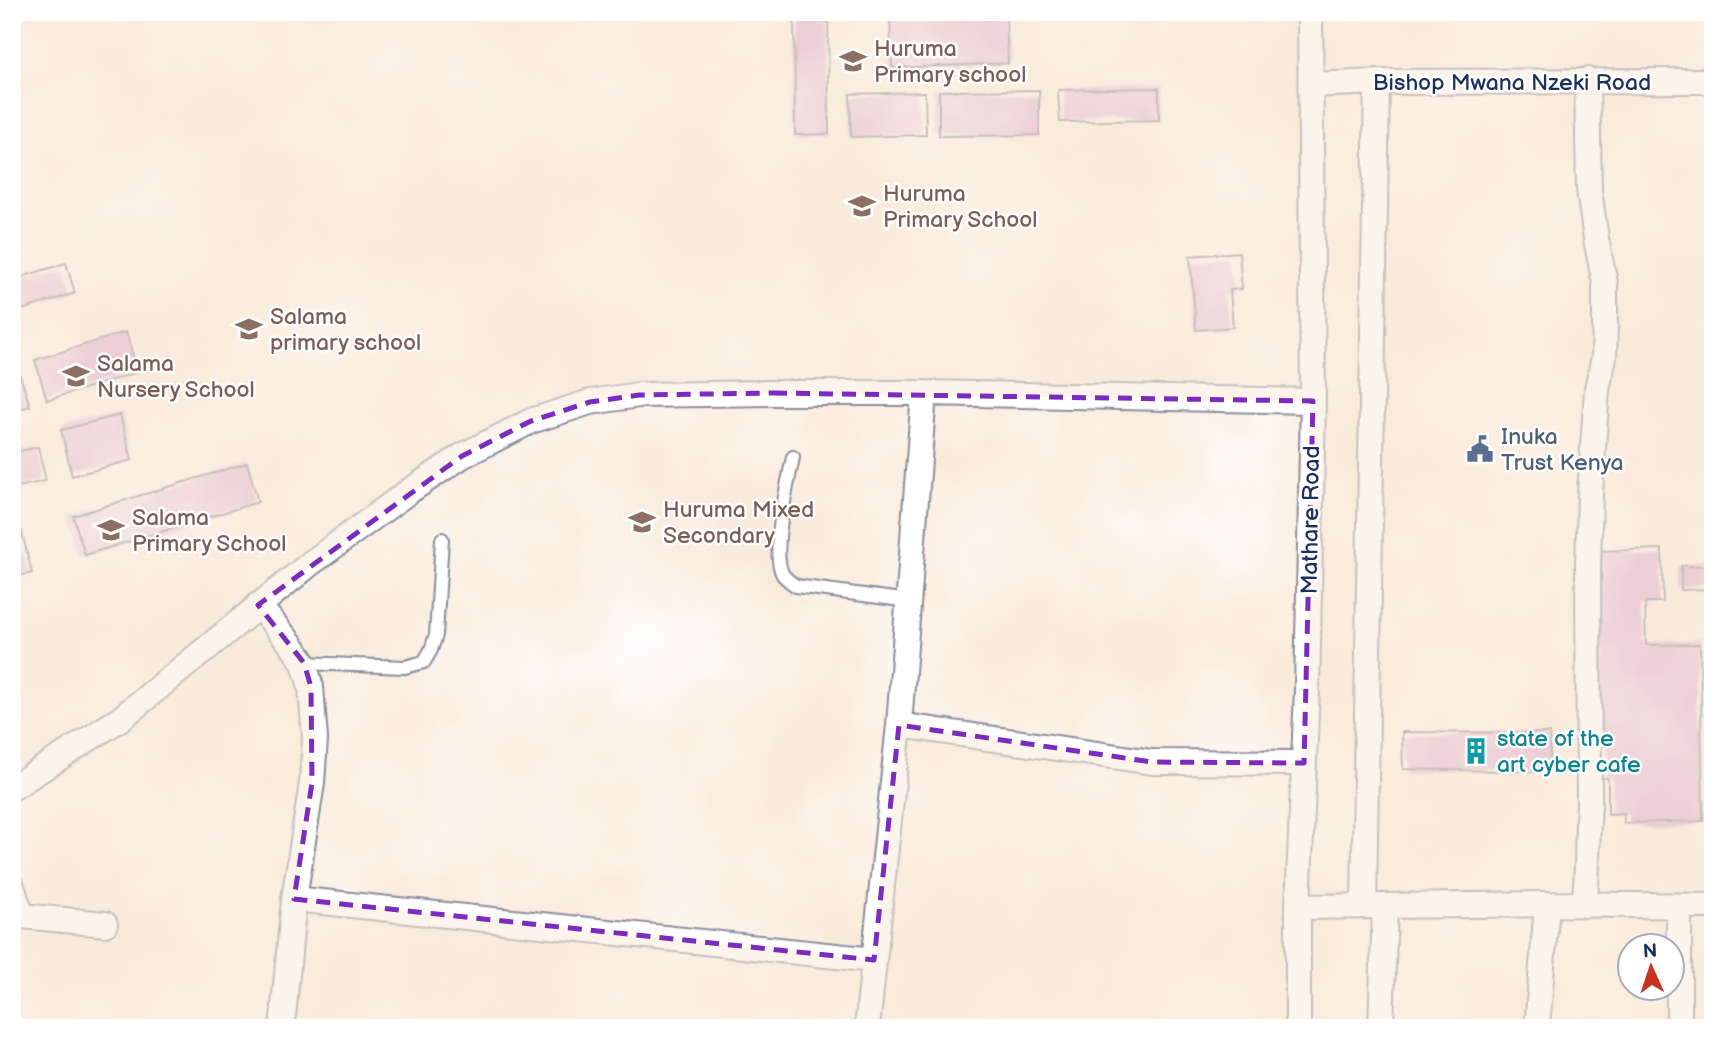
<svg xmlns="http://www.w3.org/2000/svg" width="1725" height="1040" font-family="'Balsamiq Sans',sans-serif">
  <rect width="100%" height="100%" fill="#fff"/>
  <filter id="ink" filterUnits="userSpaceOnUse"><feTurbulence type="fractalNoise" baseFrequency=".0143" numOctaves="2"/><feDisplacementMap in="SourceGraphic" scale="14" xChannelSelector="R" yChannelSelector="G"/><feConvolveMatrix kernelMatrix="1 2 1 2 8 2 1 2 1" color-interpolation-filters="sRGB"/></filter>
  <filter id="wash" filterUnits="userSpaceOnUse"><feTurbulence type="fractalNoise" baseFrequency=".00686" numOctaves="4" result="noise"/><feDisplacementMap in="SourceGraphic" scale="28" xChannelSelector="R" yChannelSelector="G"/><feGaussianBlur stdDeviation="1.57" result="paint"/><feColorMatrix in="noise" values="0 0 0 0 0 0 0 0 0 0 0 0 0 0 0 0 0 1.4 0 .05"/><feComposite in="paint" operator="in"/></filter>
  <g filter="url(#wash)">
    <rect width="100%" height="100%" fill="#f9ebdb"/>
    <g id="blocks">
      <path fill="#dbaccf" d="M 794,12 L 828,12 L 829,134 L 795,135 Z
        M 950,12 L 984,12 L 985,19 L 1006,18 L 1008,63 L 892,68 L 890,21 L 950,19 Z
        M 1159,88 L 1159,120 L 1060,122 L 1058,90 Z
        M 1039,90 L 1039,135 L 939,136 L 939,91 Z
        M 925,92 L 926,135 L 851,137 L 850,94 Z
        M 1239,252 L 1242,289 L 1230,290 L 1233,327 L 1196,330 L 1190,256 Z
        M 66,263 L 75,293 L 22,310 L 12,280 Z
        M 126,332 L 138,372 L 47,400 L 35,360 Z
        M 17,366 L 30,406 L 12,411 L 12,368 Z
        M 120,415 L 132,460 L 72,476 L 61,430 Z
        M 38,447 L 46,481 L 12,488 L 12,453 Z
        M 247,463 L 258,502 L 85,555 L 73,516 Z
        M 12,492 L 32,573 L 12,577 Z
        M 1662,549 L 1663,602 L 1645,602 L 1646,645 L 1700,644 L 1703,821 L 1624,823 L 1624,813 L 1608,814 L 1608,778 L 1602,778 L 1599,551 Z
        M 1681,566 L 1713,566 L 1713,589 L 1681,590 Z
        M 1402,732 L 1549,733 L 1551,772 L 1403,769 Z"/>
    </g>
  </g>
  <g filter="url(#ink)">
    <use href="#blocks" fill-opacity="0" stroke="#8a8d9c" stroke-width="2"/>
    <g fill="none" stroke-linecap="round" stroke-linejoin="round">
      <defs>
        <path id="lane" d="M 793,457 C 788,484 770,553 783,575 C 786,579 792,583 796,586 L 909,601
          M 304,663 L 405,667 L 424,662 L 431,650 L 436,635 L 442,539"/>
        <path id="street" d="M 1311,85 L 1377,82 L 1713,81
          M 258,605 L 291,644 L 304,663 L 311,687 L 315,739 L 312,783 L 294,899 L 282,1028
          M 899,725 L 1152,762 L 1304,763
          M 12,788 L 120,719 L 311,563 L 408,492 L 462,456 L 531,421 L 590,402 L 639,395 L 773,393 L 924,393 L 1313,401
          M 12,887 L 22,916 L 12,915
          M 294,899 L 874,960
          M 1584,905 C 1589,871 1586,838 1589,805 L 1588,566 L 1590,494 L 1597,389 L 1604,357 L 1605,326 L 1605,283 L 1596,239 L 1589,190 L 1587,80
          M 1364,906 L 1377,82
          M 1679,906 L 1679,1028
          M 1298,907 L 1547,904 L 1713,906
          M 22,916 L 105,924
          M 867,1028 L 899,725 L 924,393
          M 1298,1028 L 1298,907 L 1307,689 L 1313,401 L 1310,12
          M 1381,1028 L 1385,906
          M 1537,1028 L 1547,904"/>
      </defs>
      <use href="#lane" stroke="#8a8d9c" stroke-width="16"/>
      <use href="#street" stroke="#8a8d9c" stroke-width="28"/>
      <use href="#lane" stroke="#fff" stroke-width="12"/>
      <use href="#street" stroke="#fff" stroke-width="24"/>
    </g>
  </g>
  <path d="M0 0H1725V1040H0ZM 773,393 L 1313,401 L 1304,763 L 1152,762 L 899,725 L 874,960 L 294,899 L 312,783 L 311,687 L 304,663 L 258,605 L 462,456 L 531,421 L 590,402 L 639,395 Z" fill="#f9ebdb" fill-opacity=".55" fill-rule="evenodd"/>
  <path fill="none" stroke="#7b2cbf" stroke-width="5" stroke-dasharray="14 9" stroke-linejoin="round" d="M 773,393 L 1313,401 L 1304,763 L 1152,762 L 899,725 L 874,960 L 294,899 L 312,783 L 311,687 L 304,663 L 258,605 L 462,456 L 531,421 L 590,402 L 639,395 Z"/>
  <defs>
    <symbol id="school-bare" viewBox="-9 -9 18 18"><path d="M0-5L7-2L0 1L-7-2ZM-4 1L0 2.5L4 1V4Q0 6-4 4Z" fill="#8d6e63" stroke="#fff" stroke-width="2.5" paint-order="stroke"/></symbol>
    <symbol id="civic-bare" viewBox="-9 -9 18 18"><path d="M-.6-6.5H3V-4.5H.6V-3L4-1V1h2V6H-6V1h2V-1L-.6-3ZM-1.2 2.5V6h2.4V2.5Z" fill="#5c6f8a" stroke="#fff" stroke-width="2.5" paint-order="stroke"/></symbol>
    <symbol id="building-bare" viewBox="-9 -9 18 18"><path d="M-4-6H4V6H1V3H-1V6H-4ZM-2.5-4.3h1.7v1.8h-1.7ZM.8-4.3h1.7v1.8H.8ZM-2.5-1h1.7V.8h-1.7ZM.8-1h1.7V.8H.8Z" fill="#0f9aa8" stroke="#fff" stroke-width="2.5" paint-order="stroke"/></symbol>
  </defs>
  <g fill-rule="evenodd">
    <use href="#school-bare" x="834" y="42" width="38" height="38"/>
    <use href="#school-bare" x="843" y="187" width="38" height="38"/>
    <use href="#school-bare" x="230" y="310" width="38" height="38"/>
    <use href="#school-bare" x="57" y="357" width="38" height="38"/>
    <use href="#civic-bare" x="1461" y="430" width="38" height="38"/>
    <use href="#school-bare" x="623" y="503" width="38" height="38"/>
    <use href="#school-bare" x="92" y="511" width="38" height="38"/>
    <use href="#building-bare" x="1457" y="732" width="38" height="38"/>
  </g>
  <g text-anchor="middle" stroke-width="5" stroke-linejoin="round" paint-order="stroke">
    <g font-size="23" fill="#785e54" stroke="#fff" text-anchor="start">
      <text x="874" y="56">Huruma<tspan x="874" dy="26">Primary school</tspan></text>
      <text x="883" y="201">Huruma<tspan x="883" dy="26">Primary School</tspan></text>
      <text x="270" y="324">Salama<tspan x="270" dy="26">primary school</tspan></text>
      <text x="97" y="371">Salama<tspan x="97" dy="26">Nursery School</tspan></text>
      <text x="663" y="517">Huruma Mixed<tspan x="663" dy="26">Secondary</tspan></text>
      <text x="132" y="525">Salama<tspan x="132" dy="26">Primary School</tspan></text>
    </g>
    <g font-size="23" fill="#1b2f5e" stroke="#fff">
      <text x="1512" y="90">Bishop Mwana Nzeki Road</text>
      <text transform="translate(1310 520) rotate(-89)" y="8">Mathare Road</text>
    </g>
    <g font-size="23" fill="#4e5e75" stroke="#fff" text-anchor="start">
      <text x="1501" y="444">Inuka<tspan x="1501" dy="26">Trust Kenya</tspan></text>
    </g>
    <g font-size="23" fill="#0d838f" stroke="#fff" text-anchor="start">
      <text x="1497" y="746">state of the<tspan x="1497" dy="26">art cyber cafe</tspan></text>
    </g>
  </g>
  <rect width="1725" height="1040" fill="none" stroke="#fff" stroke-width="42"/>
  <g transform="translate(1651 967) rotate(357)"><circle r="33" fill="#ffffff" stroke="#a4acbf" stroke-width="2"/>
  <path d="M0-5L12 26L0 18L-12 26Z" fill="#c8321e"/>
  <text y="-10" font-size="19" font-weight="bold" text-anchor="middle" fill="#1b2f5e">N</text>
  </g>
</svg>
